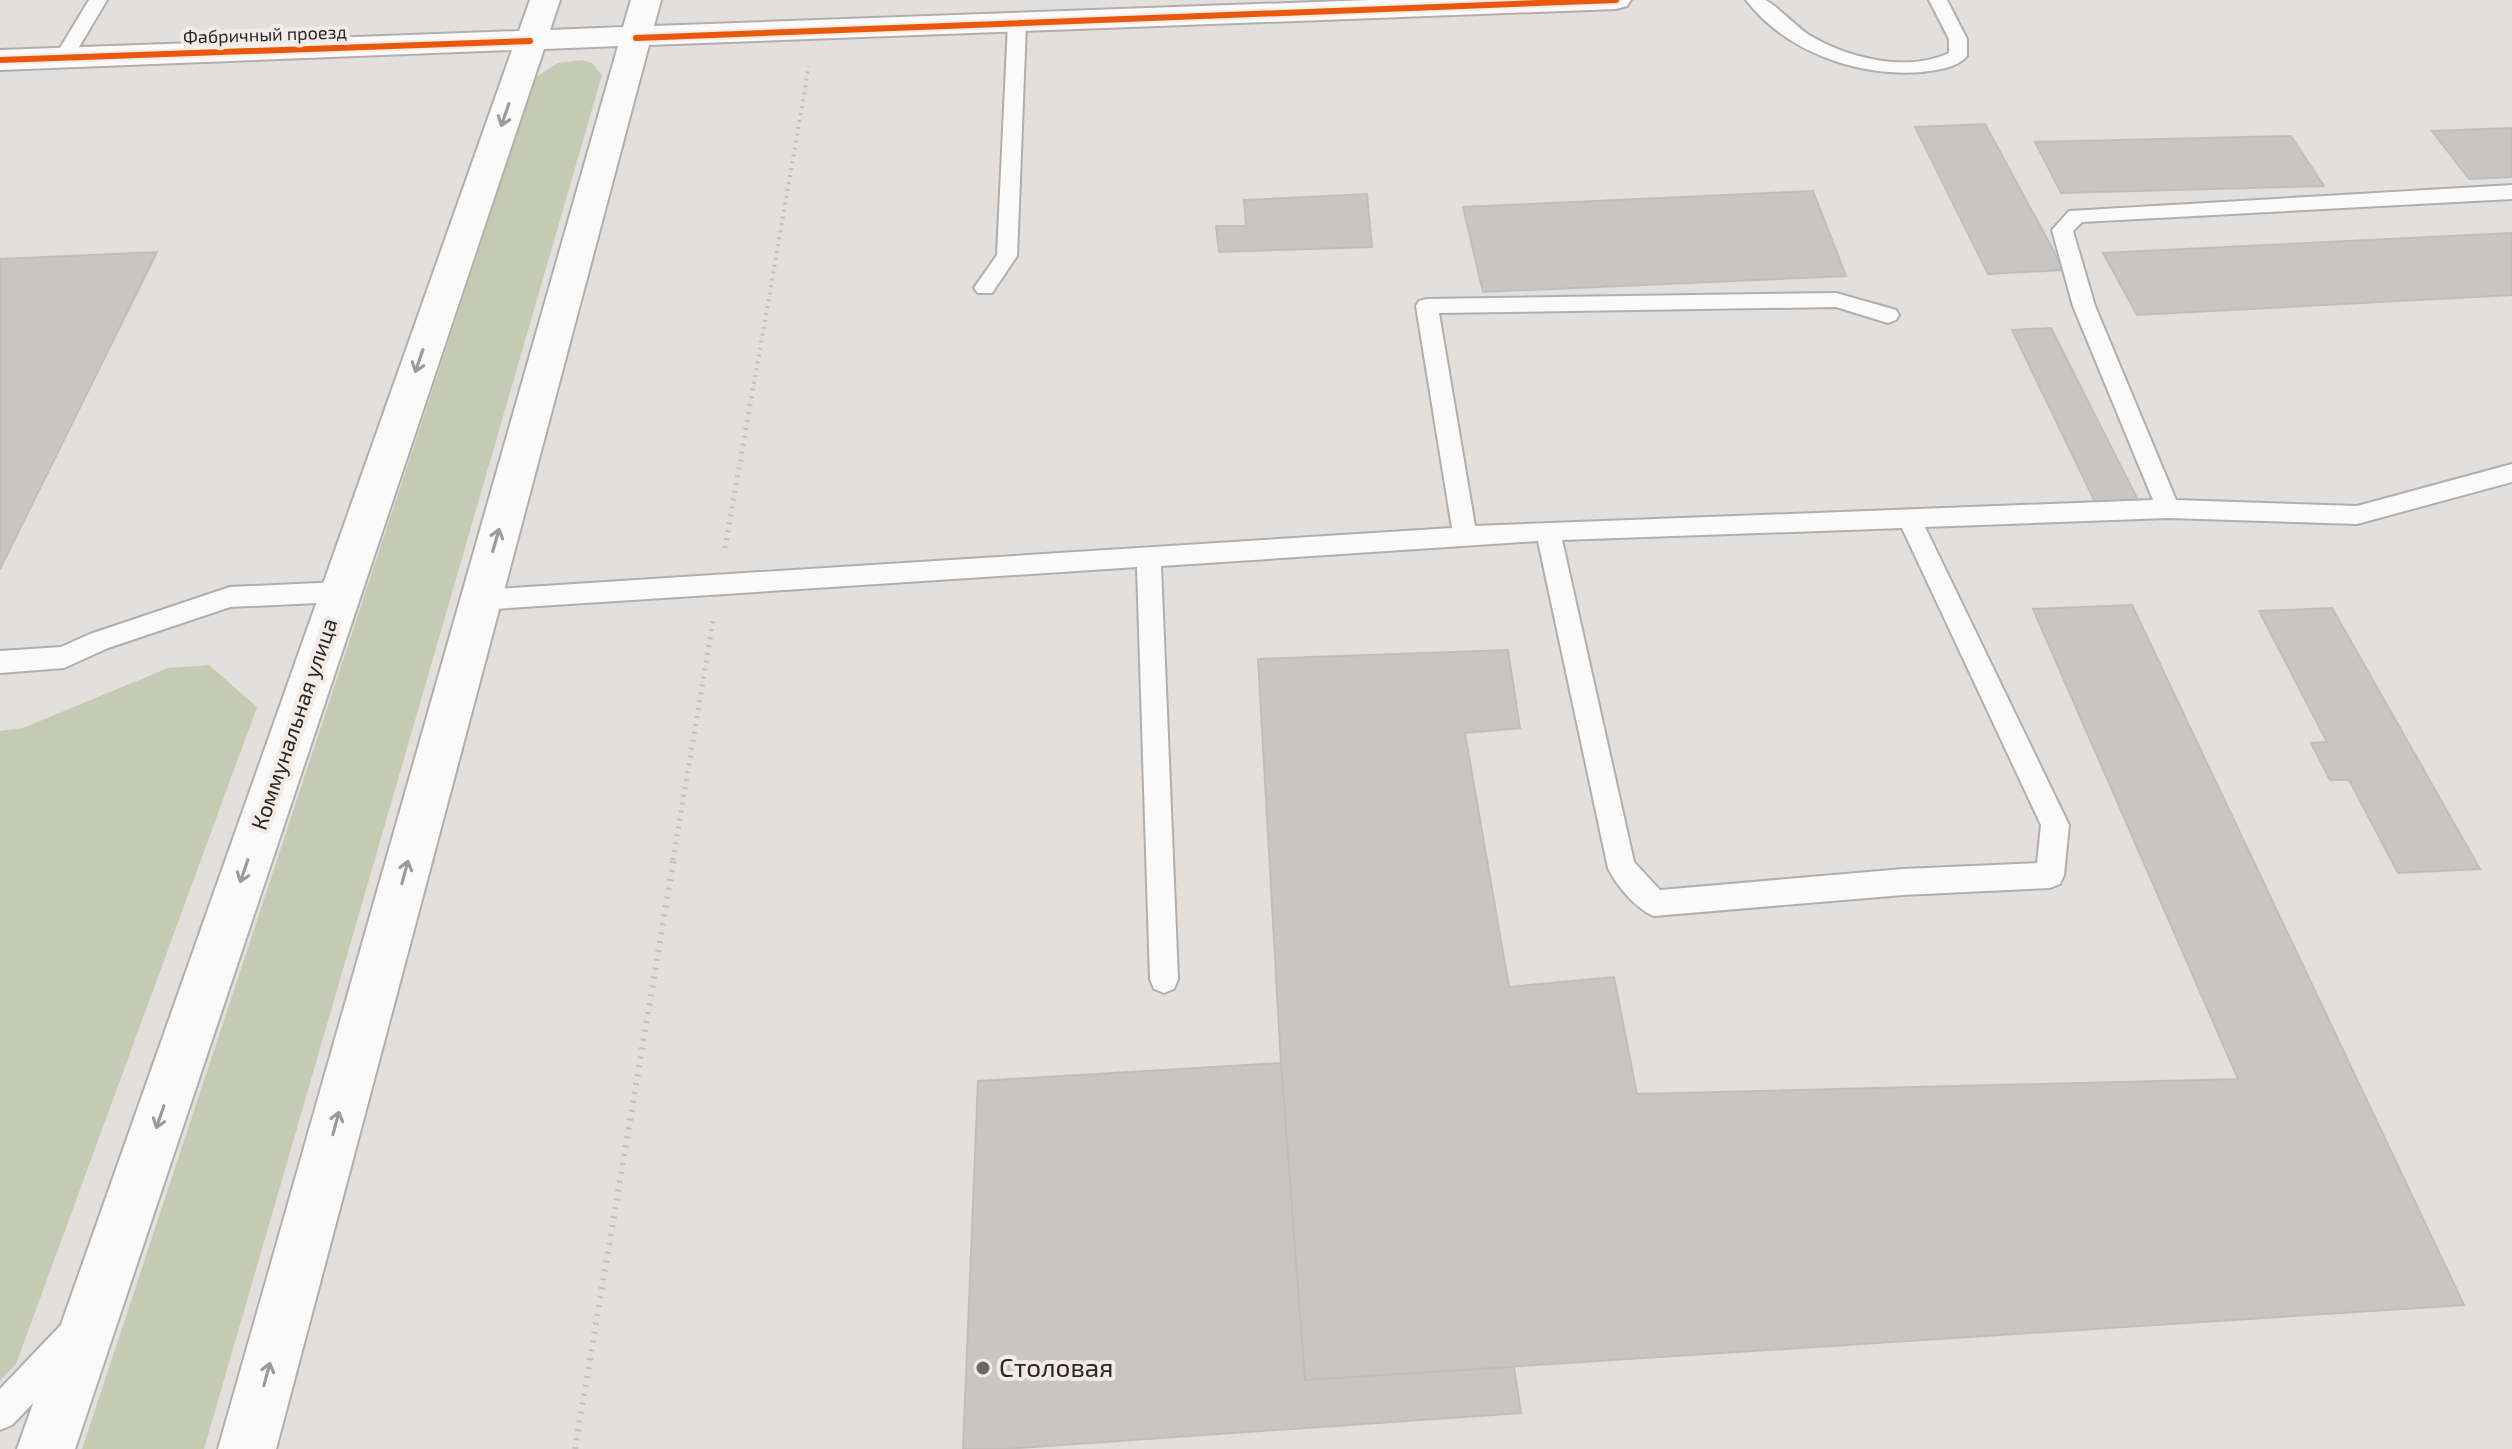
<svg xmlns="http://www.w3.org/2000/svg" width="2512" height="1449" font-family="'Exo 2',sans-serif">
  <rect width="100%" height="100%" fill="#e2dfdd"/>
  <path fill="#c5cab2" d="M 582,60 L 592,63 L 602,75 L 204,1449 L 82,1449 L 536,77 L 558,63 Z
    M 209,665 L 257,707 L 16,1364 L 0,1381 L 0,731 L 23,728 L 168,668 Z"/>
  <path fill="#c8c6c4" stroke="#c0bebd" stroke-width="2" d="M 1985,124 L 2064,270 L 1988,274 L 1915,127 Z
    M 2512,128 L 2512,177 L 2469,179 L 2432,131 Z
    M 2291,136 L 2324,186 L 2061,193 L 2035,142 Z
    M 1813,191 L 1846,276 L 1483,292 L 1463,207 Z
    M 1367,194 L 1372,247 L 1219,252 L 1216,226 L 1246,226 L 1244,200 Z
    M 2512,233 L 2512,295 L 2137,315 L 2103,253 Z
    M 157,252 L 0,569 L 0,259 Z
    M 2051,328 L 2138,500 L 2095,502 L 2012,330 Z
    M 2132,605 L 2464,1305 L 1305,1380 L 1281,1063 L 1258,659 L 1508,650 L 1520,728 L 1465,733 L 1509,987 L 1614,977 L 1637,1094 L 2238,1079 L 2033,609 Z
    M 2332,608 L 2480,869 L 2398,873 L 2349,780 L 2330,780 L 2311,743 L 2327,742 L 2259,611 Z
    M 1281,1063 L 1305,1380 L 1514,1367 L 1521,1413 L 1005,1449 L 963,1449 L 978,1081 Z"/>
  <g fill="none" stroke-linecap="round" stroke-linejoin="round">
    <defs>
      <path id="lane" d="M 89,0 L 107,0 L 70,62 L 56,62 L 54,58 Z
        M 1746,0 C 1751,0 1761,0 1765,0 C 1774,3 1798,28 1809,35 C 1847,58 1907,73 1949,53 L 1949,39 L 1929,0 L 1947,0 L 1967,39 L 1967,56 C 1957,68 1937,70 1922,72 C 1858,77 1786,52 1746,0 Z
        M 1017,19 L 1026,24 L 1017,256 L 992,293 L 978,293 L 974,288 L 997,255 L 1008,24 Z
        M 2512,185 L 2512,199 L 2082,222 L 2073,231 L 2095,306 L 2176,500 L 2357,506 L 2512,464 L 2512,482 L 2357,524 L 2168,518 L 1925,527 L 2069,825 L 2064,875 L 2060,884 L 2050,888 L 1903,895 L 1654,916 C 1636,909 1616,885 1608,868 L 1538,541 L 1161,566 L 1178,979 L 1174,989 L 1164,993 L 1154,989 L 1150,979 L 1137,567 L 479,610 L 470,607 L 467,600 L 470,593 L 479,590 L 1452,528 L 1416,306 L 1419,301 L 1427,299 L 1836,293 L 1896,310 L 1899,315 L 1896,320 L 1888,323 L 1836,307 L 1439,313 L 1475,526 L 2153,500 L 2073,306 L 2052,230 L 2069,211 ZM 1902,528 L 2041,825 L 2037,863 L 1903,869 L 1660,890 L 1634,862 L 1562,540 Z
        M 339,582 L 348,585 L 351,592 L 348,599 L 339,602 L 230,607 L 108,648 L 64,668 L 0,673 L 0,651 L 61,647 L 90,634 L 230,587 Z
        M 72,1322 L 84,1326 L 88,1338 L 84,1350 L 12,1425 L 0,1430 L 0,1389 L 60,1326 Z"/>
      <path id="secondary" d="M 530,0 L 560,0 L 550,30 L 623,27 L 631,0 L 661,0 L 654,26 L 1370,0 L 1631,0 L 1627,6 L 1616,9 L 649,45 L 276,1449 L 218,1449 L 618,46 L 544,49 L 75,1449 L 17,1449 L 512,50 L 0,70 L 0,50 L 519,31 Z"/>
    </defs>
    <use href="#lane" stroke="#b1afad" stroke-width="4"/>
    <use href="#secondary" stroke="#b1afad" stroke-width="4"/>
    <path stroke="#c0c0c0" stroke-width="4" stroke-dasharray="2 5" stroke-linecap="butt" d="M 754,384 L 809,66"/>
    <path stroke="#c0c0c0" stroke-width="5" stroke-dasharray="2 6" stroke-linecap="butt" d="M 725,548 L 754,382
      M 673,860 L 713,621"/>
    <path stroke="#c0c0c0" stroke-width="6" stroke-dasharray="2 7" stroke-linecap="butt" d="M 575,1449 L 674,858"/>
    <use href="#lane" fill="#fbfafa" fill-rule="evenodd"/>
    <use href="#secondary" fill="#fbfafa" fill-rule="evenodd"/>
    <defs>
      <path id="cycleway" d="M 636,38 L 1616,0
        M 0,60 L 530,41"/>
    </defs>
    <use href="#cycleway" stroke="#f2ebe8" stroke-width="10"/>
    <use href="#cycleway" stroke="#e8590c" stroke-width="6"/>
  </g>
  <defs><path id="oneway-shaft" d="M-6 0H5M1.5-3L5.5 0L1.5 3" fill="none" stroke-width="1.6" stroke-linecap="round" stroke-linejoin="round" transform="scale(2)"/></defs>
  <g stroke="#9c9b9a">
    <use href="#oneway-shaft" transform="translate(505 115) rotate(109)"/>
    <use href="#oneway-shaft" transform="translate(419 361) rotate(109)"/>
    <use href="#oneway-shaft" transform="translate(496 540) rotate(-74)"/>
    <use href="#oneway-shaft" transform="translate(244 871) rotate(109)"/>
    <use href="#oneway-shaft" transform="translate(405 872) rotate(-75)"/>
    <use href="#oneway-shaft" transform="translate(160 1117) rotate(109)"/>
    <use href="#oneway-shaft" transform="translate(336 1123) rotate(-75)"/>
    <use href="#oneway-shaft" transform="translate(267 1374) rotate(-75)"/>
  </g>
  <circle fill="#6a6765" stroke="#f2ebe8" stroke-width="3" cx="983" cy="1368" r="8"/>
  <g text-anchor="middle" stroke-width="8" stroke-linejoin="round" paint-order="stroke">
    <g font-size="18" fill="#292725" stroke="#f2ebe8">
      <text transform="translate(265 35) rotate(-2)" y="6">Фабричный проезд</text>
    </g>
    <g font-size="22" fill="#292725" stroke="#f2ebe8">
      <text transform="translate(294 724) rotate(-71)" y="8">Коммунальная улица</text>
    </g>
    <g font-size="26" fill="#292725" stroke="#f2ebe8" text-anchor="start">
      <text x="999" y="1377">Столовая</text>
    </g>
  </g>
</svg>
